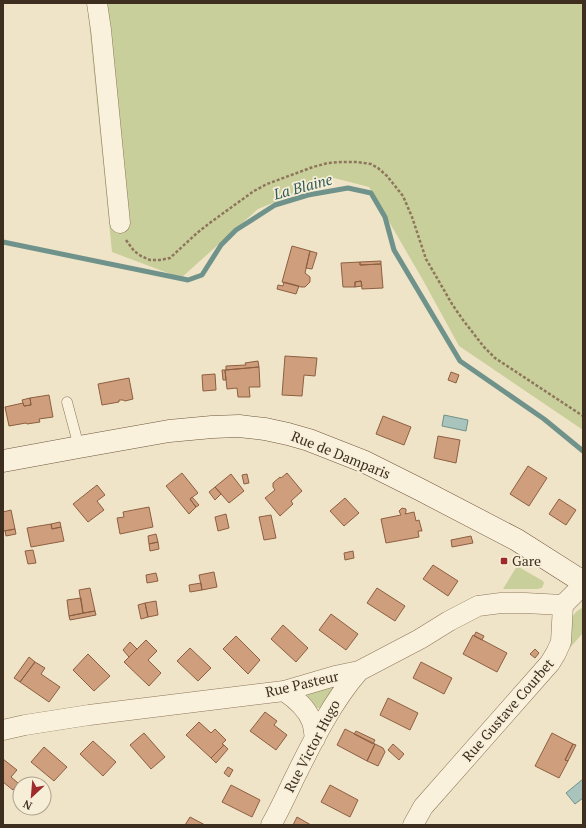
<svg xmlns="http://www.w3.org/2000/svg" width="586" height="828" font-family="'PT Serif',serif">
  <rect width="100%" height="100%" fill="#f0e4c8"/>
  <path fill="#c9cf9b" d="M 87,3 L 583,3 L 583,430 L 459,346 L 424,282 L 369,187 L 334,178 L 258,209 L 181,278 L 112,252 Z
    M 517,566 L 543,581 L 544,583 L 542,588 L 537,589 L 503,589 Z
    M 582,608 L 583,608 L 583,633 L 567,651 L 571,618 L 577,611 Z
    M 334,686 L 335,688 L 324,706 L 320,708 L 313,708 L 306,697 L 309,690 Z"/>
  <path fill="#a9c4bc" stroke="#6f938a" d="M 444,415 L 468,420 L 466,431 L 442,426 Z
    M 583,779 L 583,798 L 575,804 L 566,793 Z"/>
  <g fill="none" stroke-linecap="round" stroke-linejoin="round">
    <path stroke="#6f938a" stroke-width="5" d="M 3,242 L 188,280 L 202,275 L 221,245 L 236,230 L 275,205 L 308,195 L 348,188 L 371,193 L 385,217 L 394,250 L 460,361 L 544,419 L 583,451"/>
  </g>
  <path fill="#cf9f7d" stroke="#8d5f41" d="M 292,246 L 310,251 L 305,273 L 310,277 L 310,282 L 305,287 L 301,287 L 282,282 Z
    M 310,251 L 317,253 L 312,269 L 306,268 Z
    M 381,261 L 381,264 L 360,265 L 360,262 Z
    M 360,262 L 360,265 L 381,264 L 383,288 L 362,289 L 361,281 L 355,282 L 355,287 L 343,287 L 341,263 Z
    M 361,281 L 362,286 L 355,287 L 355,282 Z
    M 284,282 L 299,286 L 296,294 L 277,289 L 278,285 L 283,286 Z
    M 285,356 L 317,358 L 315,376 L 304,375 L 302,396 L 282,395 Z
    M 258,361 L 259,367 L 226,370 L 226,366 L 246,365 L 245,363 Z
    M 259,367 L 260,387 L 249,387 L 250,397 L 238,397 L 237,388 L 227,389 L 225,370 Z
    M 222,370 L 225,370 L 226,380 L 223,380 Z
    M 451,372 L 459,375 L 456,383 L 448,380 Z
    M 215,374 L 216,390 L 203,391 L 202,375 Z
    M 129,378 L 133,399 L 125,401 L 123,400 L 119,400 L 119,402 L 102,405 L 98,384 Z
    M 49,395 L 53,417 L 39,419 L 40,422 L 27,424 L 26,423 L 9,426 L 5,407 L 23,403 L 24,406 L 31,405 L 30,398 Z
    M 30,398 L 31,405 L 24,406 L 22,400 Z
    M 383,416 L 411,427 L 404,445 L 376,434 Z
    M 438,436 L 460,440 L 456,463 L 434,458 Z
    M 528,466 L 547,478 L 529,506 L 510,494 Z
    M 182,473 L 198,493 L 190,499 L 196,507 L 189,514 L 166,486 Z
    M 287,473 L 302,491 L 291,501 L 293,504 L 280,516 L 265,498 L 275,490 L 273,487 L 273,483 L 280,477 L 281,478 Z
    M 231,474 L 244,491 L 229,503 L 215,487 Z
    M 247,474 L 249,483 L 244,484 L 242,475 Z
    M 97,485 L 105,495 L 97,501 L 104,510 L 88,522 L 73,504 Z
    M 215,487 L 221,494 L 215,500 L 209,492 Z
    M 192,497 L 199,505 L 196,507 L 190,499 Z
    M 345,498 L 359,513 L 344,526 L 330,511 Z
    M 559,499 L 576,510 L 566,525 L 549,514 Z
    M 149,507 L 153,527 L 120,534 L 117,518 L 124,517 L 123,512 Z
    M 402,508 L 406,509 L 406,512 L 405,514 L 414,512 L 416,521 L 419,520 L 422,531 L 418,531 L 419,537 L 386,543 L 381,519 L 401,515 L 399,511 Z
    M 11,510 L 15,529 L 3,531 L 3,512 Z
    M 226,514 L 229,528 L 218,531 L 215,517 Z
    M 271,515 L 276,538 L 264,540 L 259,517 Z
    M 60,522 L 61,527 L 52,529 L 51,524 Z
    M 51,524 L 52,529 L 61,527 L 64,541 L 31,547 L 27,528 Z
    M 15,529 L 16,534 L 6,536 L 5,531 Z
    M 156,534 L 158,542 L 149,544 L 148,536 Z
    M 471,536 L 473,543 L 452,547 L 451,540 Z
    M 158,542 L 159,549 L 150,551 L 149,544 Z
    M 33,550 L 36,563 L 28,564 L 25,551 Z
    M 353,551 L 354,558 L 345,560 L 344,553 Z
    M 433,565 L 458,581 L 448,596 L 423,579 Z
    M 214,572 L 217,587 L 202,590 L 199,575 Z
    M 156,573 L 158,581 L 147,583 L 146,575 Z
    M 201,583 L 202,590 L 190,592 L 189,585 Z
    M 90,588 L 95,611 L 83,613 L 79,590 Z
    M 377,588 L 405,606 L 395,621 L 367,603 Z
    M 81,598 L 83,613 L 69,616 L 67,600 Z
    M 156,601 L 158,615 L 148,617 L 145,603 Z
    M 145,603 L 148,617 L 141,619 L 138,605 Z
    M 95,611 L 96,615 L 70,620 L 69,616 Z
    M 331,614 L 358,634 L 346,650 L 319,630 Z
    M 283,625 L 308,648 L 296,662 L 271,639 Z
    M 476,632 L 484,636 L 482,640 L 474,636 Z
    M 473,635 L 507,653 L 497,672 L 463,654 Z
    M 236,636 L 260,660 L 248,674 L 223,649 Z
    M 146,640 L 157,651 L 148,660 L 161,673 L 149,686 L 124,662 Z
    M 130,642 L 137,649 L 129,657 L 123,650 Z
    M 190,648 L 211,668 L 198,681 L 177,661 Z
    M 535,649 L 539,653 L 535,658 L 530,654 Z
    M 88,654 L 110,676 L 94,691 L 73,670 Z
    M 29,657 L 35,662 L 20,682 L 14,678 Z
    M 35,662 L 45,668 L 41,674 L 60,687 L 49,702 L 20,682 Z
    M 421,662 L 452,678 L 444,694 L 413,678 Z
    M 388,698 L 418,713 L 410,730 L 380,715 Z
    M 265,712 L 277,721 L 274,725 L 287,735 L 276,750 L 250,731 Z
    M 199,722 L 211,733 L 215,729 L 226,740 L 222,744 L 224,745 L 211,758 L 186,735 Z
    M 345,729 L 375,744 L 367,761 L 337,745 Z
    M 356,731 L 375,740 L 373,744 L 354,734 Z
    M 144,733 L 165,757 L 151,769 L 130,745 Z
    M 552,733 L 573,744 L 565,760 L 568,761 L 559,778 L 535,766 Z
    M 93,741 L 116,762 L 103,776 L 80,754 Z
    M 375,744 L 383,748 L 385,752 L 378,766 L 367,761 Z
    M 393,744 L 404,754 L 399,760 L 388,750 Z
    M 573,744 L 576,745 L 568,761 L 565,760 Z
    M 224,745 L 228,749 L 216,763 L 211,758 Z
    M 44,747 L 67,767 L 54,781 L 31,762 Z
    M 3,759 L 17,770 L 11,777 L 18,783 L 13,790 L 3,782 Z
    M 228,767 L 233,770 L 229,777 L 224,773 Z
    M 231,785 L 260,800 L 252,817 L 222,802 Z
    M 330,785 L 358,800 L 350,817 L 321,802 Z
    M 190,817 L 205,825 L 185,825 Z
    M 297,817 L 311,825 L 293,825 Z"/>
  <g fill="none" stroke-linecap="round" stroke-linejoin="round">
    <defs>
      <path id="service" d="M 67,402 L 79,447"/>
      <path id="minor" d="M 97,3 L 101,30 L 120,223
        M 284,691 C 296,699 307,708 312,722 C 314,728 314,733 315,739
        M 3,730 L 25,725 L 89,715 L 284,691 L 335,676 L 359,671 L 420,639 L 449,621 L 478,606 L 501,603 L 525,603 L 563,605
        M 271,825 C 279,811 286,796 293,781 C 312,743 331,703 359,671
        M 413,825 L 423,807 L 550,663 L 556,653 L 561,642 L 563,605 L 577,591 L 583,589"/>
      <path id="secondary" d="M 3,461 L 79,447 L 169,431 L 212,427 L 239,426 L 265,429 L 288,434 L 309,440 L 365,462 L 421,490 L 517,540 L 583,582"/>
    </defs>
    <use href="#service" stroke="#8d765c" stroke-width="11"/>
    <use href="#minor" stroke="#8d765c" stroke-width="21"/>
    <use href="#secondary" stroke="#6f573f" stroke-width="23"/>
    <path stroke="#8d765c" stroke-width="2.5" stroke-dasharray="3 2" stroke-linecap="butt" d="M 126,240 L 134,251 L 141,256 L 150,260 L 160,260 L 170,258 L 197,233 L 211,222 L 254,191 L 267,184 L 313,167 L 328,163 L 341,162 L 357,162 L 371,164 L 378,168 L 387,176 L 403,196 L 412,217 L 426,259 L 452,304 L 463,320 L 484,347 L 495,358 L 583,416"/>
    <use href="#service" stroke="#faf1dc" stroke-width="10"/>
    <use href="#minor" stroke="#faf1dc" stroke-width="20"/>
    <use href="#secondary" stroke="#faf1dc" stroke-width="22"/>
  </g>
  <rect fill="#9e2a2b" stroke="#f7eed8" stroke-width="1.5" x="500" y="557" width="8" height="8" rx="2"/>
  <g text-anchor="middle" stroke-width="3.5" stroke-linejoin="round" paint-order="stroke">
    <g font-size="14" fill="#3d2e20" stroke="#f7eed8">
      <text transform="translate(341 455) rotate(22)" y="5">Rue de Damparis</text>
      <text transform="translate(302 684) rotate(-13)" y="5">Rue Pasteur</text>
      <text transform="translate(508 710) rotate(-49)" y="5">Rue Gustave Courbet</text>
      <text transform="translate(312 746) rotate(-62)" y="5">Rue Victor Hugo</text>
    </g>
    <g font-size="14" fill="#3d2e20" stroke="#f7eed8" text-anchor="start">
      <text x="512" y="566">Gare</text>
    </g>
    <g font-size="15" font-style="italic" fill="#2f5d5a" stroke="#f7eed8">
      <text transform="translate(303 187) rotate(-15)" y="5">La Blaine</text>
    </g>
  </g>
  <rect width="586" height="828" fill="none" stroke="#3d2e20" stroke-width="8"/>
  <g transform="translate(32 796) rotate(206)"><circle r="19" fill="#f7eed8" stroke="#ada18e"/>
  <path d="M0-3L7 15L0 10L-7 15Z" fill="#9e2a2b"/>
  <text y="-6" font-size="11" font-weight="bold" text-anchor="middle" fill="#3d2e20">N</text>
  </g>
</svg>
